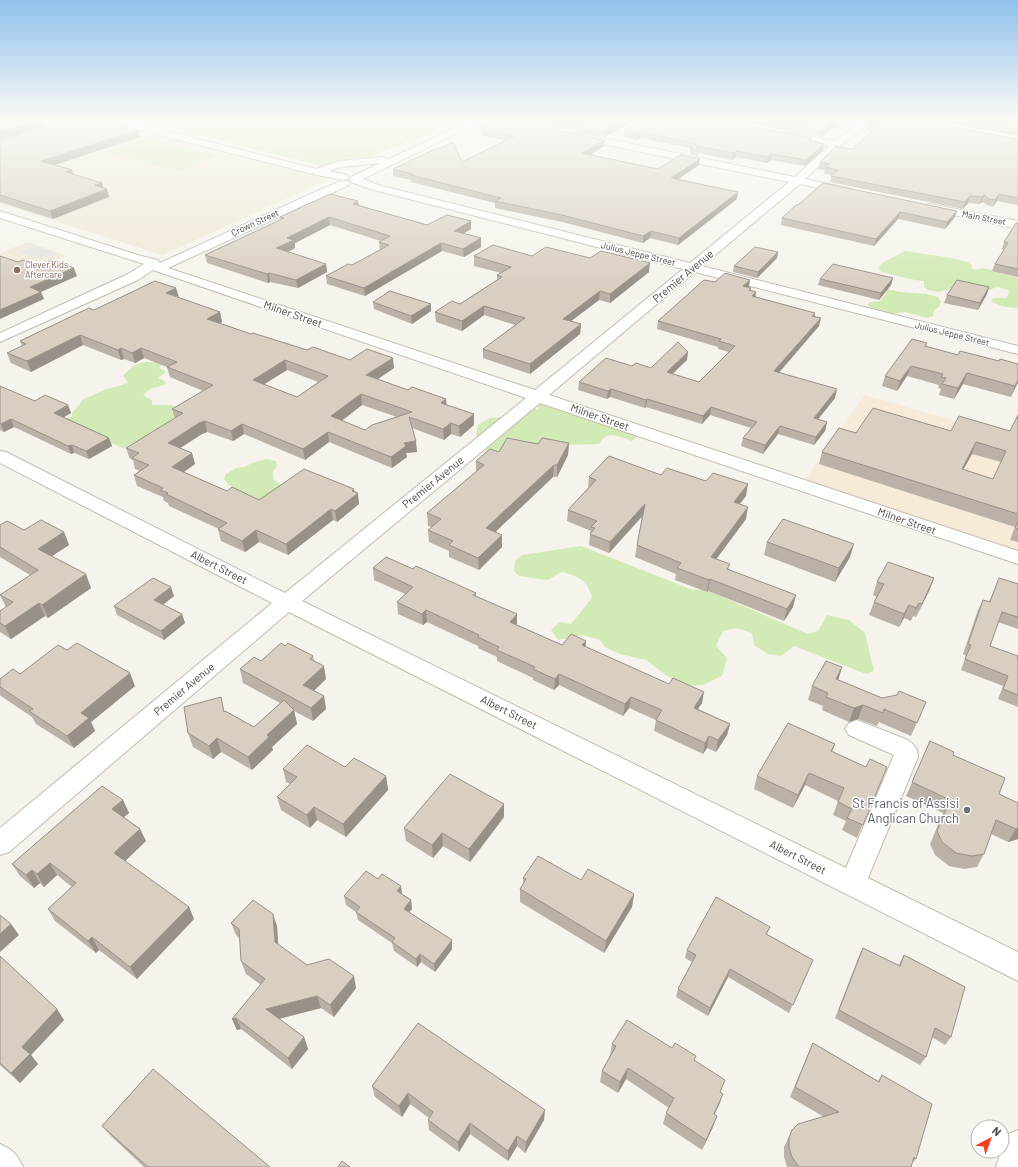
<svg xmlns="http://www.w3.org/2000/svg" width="1018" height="1167" font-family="Barlow,sans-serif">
  <rect width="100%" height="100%" fill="#f6f3ec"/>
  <path fill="#f7ead8" d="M 865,395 L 1018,439 L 1018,553 L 804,481 Z"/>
  <path fill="#efe8d6" d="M 95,121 L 108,121 L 330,179 L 163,255 L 0,204 L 0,152 Z
    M 27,242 L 67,256 L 0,284 L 0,253 Z"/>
  <path fill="#d2eab5" d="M 145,121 L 458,121 L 361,160 L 321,166 Z
    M 145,138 L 215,156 L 178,171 L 107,152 Z
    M 905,251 L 952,258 L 967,262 L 972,265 L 972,269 L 977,270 L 983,268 L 1018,278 L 1018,308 C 1008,308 1000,306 991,301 L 993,298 L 1007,298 L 1009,290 L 997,287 L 986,291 L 952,288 L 938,292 L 928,290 L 924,287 L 924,281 L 915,280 L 881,272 L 879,268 L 882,263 Z
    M 878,287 L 900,292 L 927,294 L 938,297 L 941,302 L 939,307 L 934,310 L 933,316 L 927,318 L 905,312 L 885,315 L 874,311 L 867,305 L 870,302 L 880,301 L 886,293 L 864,288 Z
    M 145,362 L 156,362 L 162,364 L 159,368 L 166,372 L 158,378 L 163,380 L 166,384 L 150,389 L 143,395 L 152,400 L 152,405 L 171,405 L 182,410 L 177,418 L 134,443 L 123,448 L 84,431 L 66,419 L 72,416 L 72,413 L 80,404 L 82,400 L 104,390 L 128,383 L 123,375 L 135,365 Z
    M 543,403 L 629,431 L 637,437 L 632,441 C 618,437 608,429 599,444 L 564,445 L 495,454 L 486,451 L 476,435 L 478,425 L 490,418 L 520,415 L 527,407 L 538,409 L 539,404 Z
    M 266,459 L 276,461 L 277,466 L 273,471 L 274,480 L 284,486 L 271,509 L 229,485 L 224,479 L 226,474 L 236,468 L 244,467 L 252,463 Z
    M 581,546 L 693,590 L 706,590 L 808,634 L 818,631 L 827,615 L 849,620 L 865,633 L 874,671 L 866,674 L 794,646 L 781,656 L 768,654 L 754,645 L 752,633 L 736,628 L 723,631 L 716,646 L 727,658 L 722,676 L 703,685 L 685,686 L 670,678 L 646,660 L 620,654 L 605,647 L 600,640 L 583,635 L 558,640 L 551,630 L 560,622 L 571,624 L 592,598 C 588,580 578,576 562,572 L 547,580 L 519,576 L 514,571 L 515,561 L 522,555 Z"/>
  <path fill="#e5e3e0" d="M 36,245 L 57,253 L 41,259 L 20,252 Z"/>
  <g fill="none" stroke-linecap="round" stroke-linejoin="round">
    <defs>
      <path id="minor" d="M 63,121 L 78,121 L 0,148 L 0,142 Z
        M 111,121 L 128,121 L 316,169 L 340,161 L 384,157 L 389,159 L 470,121 L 482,121 L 363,179 L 378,185 L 690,263 L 789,182 L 578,139 L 573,136 L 575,134 L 578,133 L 795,177 L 829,146 L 783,137 L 781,135 L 783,133 L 786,132 L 835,141 L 862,121 L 872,121 L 840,146 L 805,179 L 852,189 L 853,191 L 852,193 L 848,194 L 800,184 L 702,266 L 1018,346 L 1018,354 L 695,272 L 549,395 L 1018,551 L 1018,564 L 540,403 L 302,601 L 846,868 L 894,755 L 849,735 L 845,729 L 849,723 L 857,720 L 908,740 C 915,745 918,749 918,757 L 868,878 L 1018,952 L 1018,981 L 289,612 L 9,852 L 0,855 L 0,828 L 272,603 L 0,463 L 0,451 L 6,452 L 285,593 L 526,398 L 153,270 L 138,280 L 0,342 L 0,333 L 128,274 L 144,264 L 0,218 L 0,211 L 141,256 L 158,260 L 160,263 L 315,192 L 341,181 L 349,181 L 350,183 L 349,185 L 168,268 L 535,390 L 683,269 L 370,189 L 351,182 L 350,180 L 351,177 L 380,163 L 341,167 L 329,171 L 347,175 L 348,177 L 347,179 L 343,180 L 317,175 L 112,123 Z
        M 384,121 L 399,121 L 403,124 L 398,127 Z
        M 930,204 L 1018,221 L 1018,229 L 926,209 L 924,207 L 926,205 Z
        M 1018,1130 L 1018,1167 L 996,1167 L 1006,1135 Z
        M 0,1144 C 13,1150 17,1154 23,1167 L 0,1167 Z"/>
    </defs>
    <use href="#minor" stroke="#c2bbae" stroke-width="2"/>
    <use href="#minor" fill="#fff" fill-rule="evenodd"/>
  </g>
  <path fill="#bab2a6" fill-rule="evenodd" d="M 376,121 L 387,121 L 387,124 Z
    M 523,121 L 632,121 L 605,137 Z
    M 738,121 L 859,121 L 853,125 L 841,123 L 821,137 Z
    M 937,121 L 1018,121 L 1018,136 Z
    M 867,122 L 1018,139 L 1018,205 L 997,201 L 993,207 L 987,205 L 982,202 L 980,204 L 968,203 L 963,209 L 830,182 L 832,175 L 824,174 L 825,170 L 818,169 L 820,162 L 852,149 L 874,129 L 866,128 Z
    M 65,125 L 138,130 L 140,137 L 54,165 L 74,175 L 104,188 L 109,197 L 53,219 L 0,202 L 0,141 Z
    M 481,129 L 604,146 L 590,155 L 658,169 L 699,165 L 678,179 L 737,199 L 678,245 L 650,238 L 643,243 L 562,222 L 495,208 L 495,203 L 411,182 L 411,180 L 393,176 L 393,169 L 462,162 L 506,140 L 481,135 Z
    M 624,131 L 812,138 L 811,141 L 823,150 L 805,166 L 771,160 L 767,163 L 736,157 L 732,160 L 699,153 L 698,156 L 690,154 L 690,148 L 640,138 L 637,140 L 624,137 Z
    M 823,183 L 955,217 L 945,229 L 898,219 L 874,246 L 781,225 L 782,218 L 798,205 Z
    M 358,201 L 359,205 L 427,225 L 471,221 L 471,229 L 463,234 L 481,238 L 481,247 L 464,257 L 442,251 L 365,296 L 327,284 L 326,276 L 352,265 L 380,250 L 379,242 L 381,241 L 330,225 L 295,243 L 295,248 L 288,252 L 326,264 L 327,272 L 298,288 L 270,282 L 268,283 L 207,263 L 205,255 L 281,220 L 280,217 Z
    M 1018,223 L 1018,277 L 992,271 L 995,264 L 1004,250 L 1002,249 L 1004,242 Z
    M 778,252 L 777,258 L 757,278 L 733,272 L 734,266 Z
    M 474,256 L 532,256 L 590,258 L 649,272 L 610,303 L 599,300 L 571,321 L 581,324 L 580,334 L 530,374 L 483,358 L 483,349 L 515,325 L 484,315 L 462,331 L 436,322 L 435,312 L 460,304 L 497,280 L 497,275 L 501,273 L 474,266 Z
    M 893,278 L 891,285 L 879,300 L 818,285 L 820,279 Z
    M 715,282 L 749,287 L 748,288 L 751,288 L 751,291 L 755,297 L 815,313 L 815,317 L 819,326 L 779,373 L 835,398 L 818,419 L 827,422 L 825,431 L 814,445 L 778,434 L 763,454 L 741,446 L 743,438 L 751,428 L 710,415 L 702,424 L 646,407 L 645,408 L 610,397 L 607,399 L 578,390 L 579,382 L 632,366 L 651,368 L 687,360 L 672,374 L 699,382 L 729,352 L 718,349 L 718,347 L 657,329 L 658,321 Z
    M 989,287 L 987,294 L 978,310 L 944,303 L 947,295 Z
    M 178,297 L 220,312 L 222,322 L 220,323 L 251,334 L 307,350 L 350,360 L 394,368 L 377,379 L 408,390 L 446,399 L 446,405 L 474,414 L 474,425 L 460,437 L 451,434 L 444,440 L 412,428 L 417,452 L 406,453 L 407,457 L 392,468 L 329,442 L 305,460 L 244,434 L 233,441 L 207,432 L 202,434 L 180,448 L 192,453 L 195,464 L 184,472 L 227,491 L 259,500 L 354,489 L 359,504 L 337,522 L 333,520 L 288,555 L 259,542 L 245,552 L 221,541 L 218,529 L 219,529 L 169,506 L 168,503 L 164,501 L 163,497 L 137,486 L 134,475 L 140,471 L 135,469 L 133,460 L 130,459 L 126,448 L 175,418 L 172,409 L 203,391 L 170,377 L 167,367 L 144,358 L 135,363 L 124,359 L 121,360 L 83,345 L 31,372 L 11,363 L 7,353 L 22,346 L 20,341 L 94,310 ZM 287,370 L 318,382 L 297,397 L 264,384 ZM 362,405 L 397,417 L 365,430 L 342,421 Z
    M 373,302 L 431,311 L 412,324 L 374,309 Z
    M 927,343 L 926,347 L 958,355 L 1018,364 L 1018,382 L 1011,397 L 963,384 L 954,399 L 939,395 L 941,389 L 938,388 L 939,385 L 907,376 L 897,391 L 882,386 L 885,376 Z
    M 0,386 L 35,401 L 68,405 L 71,413 L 64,417 L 109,438 L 112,446 L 89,459 L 74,453 L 71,454 L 14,427 L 4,432 L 0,430 Z
    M 1018,415 L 1018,542 L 1010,540 L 1015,527 L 819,464 L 822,452 L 856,433 L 951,431 L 1010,431 ZM 972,454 L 1001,462 L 993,479 L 963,470 Z
    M 569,443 L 568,455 L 557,477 L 553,477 L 495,532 L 502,547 L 479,570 L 449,557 L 449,551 L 429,542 L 428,530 L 432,527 L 428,526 L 427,513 L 476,472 L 476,461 L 499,452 L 538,444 Z
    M 661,475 L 746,496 L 739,504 L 746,519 L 716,559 L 729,569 L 793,607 L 784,621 L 708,591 L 707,592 L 675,580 L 676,574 L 635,557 L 637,545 L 642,517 L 609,553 L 589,545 L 590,534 L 591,531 L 567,521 L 568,510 L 588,488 L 589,477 Z
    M 0,525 L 24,530 L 64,532 L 69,545 L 52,556 L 91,588 L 48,618 L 45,616 L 11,639 L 0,632 L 0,611 L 6,607 L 0,595 L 30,575 L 0,557 Z
    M 767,542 L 850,557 L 835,582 L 764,555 Z
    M 373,568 L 413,569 L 476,593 L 476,596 L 517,625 L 562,645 L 586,641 L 586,647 L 702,703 L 698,709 L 730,724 L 727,735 L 716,752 L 707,748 L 703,754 L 654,731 L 656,720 L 629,708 L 623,716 L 559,685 L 554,690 L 533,680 L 533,678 L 497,661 L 497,657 L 478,648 L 478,646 L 427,622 L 423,625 L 398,614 L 397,602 L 405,594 L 374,580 Z
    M 934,578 L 929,591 L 916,617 L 913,616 L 911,621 L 904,618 L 899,627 L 869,615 L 874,602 L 877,597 L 873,595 L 877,582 Z
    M 999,578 L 1018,584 L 1018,629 L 998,622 L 990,646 L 1018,660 L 1018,707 L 998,699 L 1003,686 L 961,670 L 966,656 L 963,654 L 978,610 L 983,600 L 989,602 Z
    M 174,596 L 163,605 L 182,614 L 185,623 L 164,640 L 117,615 L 114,606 Z
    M 285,646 L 313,656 L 314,660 L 326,679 L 314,691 L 324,696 L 326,709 L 313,721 L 294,711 L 297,724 L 272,747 L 273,750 L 252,770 L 221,752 L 213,759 L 193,747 L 188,733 L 226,711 L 254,727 L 280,703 L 243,683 L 240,669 L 261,661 Z
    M 842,667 L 838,680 L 882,698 L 926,702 L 911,736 L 879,722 L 877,726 L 858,719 L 849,722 L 822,710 L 823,706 L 808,700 L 812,686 Z
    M 20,674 L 135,686 L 91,722 L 95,731 L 74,748 L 36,724 L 32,717 L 1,696 L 0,695 L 0,679 Z
    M 930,741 L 953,755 L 999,794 L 1018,803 L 1018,839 L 1008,842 L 991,834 L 984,854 L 977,867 L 964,869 L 949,866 L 935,855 L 930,844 L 943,813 L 906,796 Z
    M 835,744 L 832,752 L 866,767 L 887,767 L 857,838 L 842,830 L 846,821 L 833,815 L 838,801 L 805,785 L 793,808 L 754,789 L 757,776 Z
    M 345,767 L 386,776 L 388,790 L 346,837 L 317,820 L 310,828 L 281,810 L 277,797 L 290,784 L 286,782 L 283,769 Z
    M 123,800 L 129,813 L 124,817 L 140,829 L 146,841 L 125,861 L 189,907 L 194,919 L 137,979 L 99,950 L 96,953 L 55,921 L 48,909 L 72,887 L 57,875 L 44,887 L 40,883 L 34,888 L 20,876 L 12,864 Z
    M 504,804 L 504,817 L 470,862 L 443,846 L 433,858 L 406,841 L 404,828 Z
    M 523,878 L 581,880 L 634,894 L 632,907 L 604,953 L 520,902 L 520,889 L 523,884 Z
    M 402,894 L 411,900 L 412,909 L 409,912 L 452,940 L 452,949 L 435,972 L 421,962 L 417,967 L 394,951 L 392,943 L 358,920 L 356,912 L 346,905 L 344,896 Z
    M 231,923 L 277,926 L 278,945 L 307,965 L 356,988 L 334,1017 L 321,1008 L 279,1019 L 304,1037 L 308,1049 L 292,1069 L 241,1029 L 237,1030 L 232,1019 L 261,985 L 246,974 L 241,961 L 240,939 L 236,935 Z
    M 770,927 L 767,934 L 813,960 L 789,1013 L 728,977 L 708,1016 L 676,997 L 678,989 L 692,962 L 685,958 L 687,950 Z
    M 863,948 L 898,966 L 904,955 L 951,1037 L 945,1045 L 932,1037 L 926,1057 L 920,1065 L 835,1018 L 859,956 Z
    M 0,956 L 64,1020 L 31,1055 L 38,1064 L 20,1083 L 0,1065 Z
    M 813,1043 L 878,1081 L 882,1075 L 916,1159 L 912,1163 L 911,1167 L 787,1167 L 784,1157 L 784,1147 L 792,1130 L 824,1117 L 790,1097 L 808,1054 Z
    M 612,1044 L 672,1048 L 695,1061 L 720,1092 L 719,1105 L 714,1114 L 713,1127 L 702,1150 L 663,1124 L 666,1113 L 669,1108 L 626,1079 L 618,1093 L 600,1082 L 602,1071 L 610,1056 Z
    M 372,1086 L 544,1120 L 525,1153 L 517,1146 L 508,1161 L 470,1134 L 459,1152 L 429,1130 L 428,1120 L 429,1118 L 410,1104 L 402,1117 L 375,1097 Z
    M 102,1126 L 270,1167 L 144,1167 L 111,1136 Z"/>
  <path fill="#979187" d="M 34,121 L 42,121 L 43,126 L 0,140 L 0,132 Z
    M 622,121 L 632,121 L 605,137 L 605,131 Z
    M 836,121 L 841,121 L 841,123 L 821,137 L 822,131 Z
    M 854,121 L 859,121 L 853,125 Z
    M 138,130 L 140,137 L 43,169 L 41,161 Z
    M 641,132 L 640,138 L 637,140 L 638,134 Z
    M 605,140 L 604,146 L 582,159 L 582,153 Z
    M 824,144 L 823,150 L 805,166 L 806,160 Z
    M 737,151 L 736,157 L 732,160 L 733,153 Z
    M 772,154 L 771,160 L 767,163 L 768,157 Z
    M 700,159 L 699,165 L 671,184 L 671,178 Z
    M 72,170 L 75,178 L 66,172 Z
    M 102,183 L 104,190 L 107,189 L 109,197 L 53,219 L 50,211 L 95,185 Z
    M 738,192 L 737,199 L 678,245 L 679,238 Z
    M 999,194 L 997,201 L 993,207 L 995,200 Z
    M 984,195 L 982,202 L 980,204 L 982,197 Z
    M 970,196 L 968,203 L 963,209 L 965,202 Z
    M 358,201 L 359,209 L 353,204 Z
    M 957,211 L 955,217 L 945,229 L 947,222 Z
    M 900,212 L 898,219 L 874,246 L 876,239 Z
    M 329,217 L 330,225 L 295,243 L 295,248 L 278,257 L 276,248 L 287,238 Z
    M 471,221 L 471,229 L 454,239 L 454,231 Z
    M 651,231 L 650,238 L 643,243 L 643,236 Z
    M 481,238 L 481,247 L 464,257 L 463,249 Z
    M 441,243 L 442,251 L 365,296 L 364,288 Z
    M 778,252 L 777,258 L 757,278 L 758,272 Z
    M 650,263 L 649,272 L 610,303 L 610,294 Z
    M 326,264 L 327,272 L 298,288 L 296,280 Z
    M 74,268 L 77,276 L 41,292 L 44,299 L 0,319 L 0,310 L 30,287 Z
    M 269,273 L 270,282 L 268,283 L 267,274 Z
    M 893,278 L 891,285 L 879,300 L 881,293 Z
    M 750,280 L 749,287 L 742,294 L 743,286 Z
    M 989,287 L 987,294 L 978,310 L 980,303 Z
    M 176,288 L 179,297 L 166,293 Z
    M 600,291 L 599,300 L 562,328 L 563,319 Z
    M 756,292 L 755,300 L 752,296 Z
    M 431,304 L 431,311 L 412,324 L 411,316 Z
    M 484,306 L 484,315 L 462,331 L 462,321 Z
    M 220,312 L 222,322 L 209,329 L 207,319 Z
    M 821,318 L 819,326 L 773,379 L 774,371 Z
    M 581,324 L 580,334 L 530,374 L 530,364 Z
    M 80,335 L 83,345 L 31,372 L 27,361 Z
    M 121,348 L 124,359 L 121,360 L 118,350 Z
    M 141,348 L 144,358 L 135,363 L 132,353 Z
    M 688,352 L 687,360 L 666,380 L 667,372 Z
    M 393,358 L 394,368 L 368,386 L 366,375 Z
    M 285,360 L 287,370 L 255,390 L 253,380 Z
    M 911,366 L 907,376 L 897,391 L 900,381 Z
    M 967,373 L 963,384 L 954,399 L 958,388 Z
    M 1018,380 L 1018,382 L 1011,397 L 1015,386 Z
    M 611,389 L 610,397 L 607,399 L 608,391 Z
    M 837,389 L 835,398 L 812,427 L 814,418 Z
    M 361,394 L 362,405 L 333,427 L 331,416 Z
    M 446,399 L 447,409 L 441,403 Z
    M 647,399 L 646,407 L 645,408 L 646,400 Z
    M 68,405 L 71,413 L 57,421 L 54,413 Z
    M 711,407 L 710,415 L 702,424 L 703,416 Z
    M 474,414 L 474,425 L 460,437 L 459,426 Z
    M 11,419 L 14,427 L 4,432 L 1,424 Z
    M 205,421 L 207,432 L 202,434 L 171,454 L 168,443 L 199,423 Z
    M 827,422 L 825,431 L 814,445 L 816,437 Z
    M 451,423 L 451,434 L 444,440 L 443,429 Z
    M 242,424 L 244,434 L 233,441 L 231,431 Z
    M 780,426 L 778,434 L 763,454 L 765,445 Z
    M 328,432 L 329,442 L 305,460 L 303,449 Z
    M 109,438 L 112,446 L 89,459 L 86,451 Z
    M 416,441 L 417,452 L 406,453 L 407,457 L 392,468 L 391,457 L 404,443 Z
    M 976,442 L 972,454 L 957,481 L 962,469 Z
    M 569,443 L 568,455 L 557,477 L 557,465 Z
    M 72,445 L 74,453 L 71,454 L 68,446 Z
    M 192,453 L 195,464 L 175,478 L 172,467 Z
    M 554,465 L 553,477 L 487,540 L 486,528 Z
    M 748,484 L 746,496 L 732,514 L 734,502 Z
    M 354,489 L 355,495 L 358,493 L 359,504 L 337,522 L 335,511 Z
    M 645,504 L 643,515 L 609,553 L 610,542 Z
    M 748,507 L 746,519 L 709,569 L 711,557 Z
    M 331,509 L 333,520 L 288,555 L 286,544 Z
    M 256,530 L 259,542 L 245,552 L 242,541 Z
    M 64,532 L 69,545 L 43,562 L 38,549 Z
    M 502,535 L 502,547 L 479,570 L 478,558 Z
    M 854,544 L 850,557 L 835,582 L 839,568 Z
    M 86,574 L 91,588 L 48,618 L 42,605 Z
    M 934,578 L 929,591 L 916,617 Z
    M 710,579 L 708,591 L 707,592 L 709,580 Z
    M 171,587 L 174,596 L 157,609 L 154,600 Z
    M 796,595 L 793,607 L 784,621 L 787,609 Z
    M 39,603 L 45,616 L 11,639 L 5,626 Z
    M 919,603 L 913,616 L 911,621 L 916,608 Z
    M 909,605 L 904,618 L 899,627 L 904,614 Z
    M 426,610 L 427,622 L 423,625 L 422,614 Z
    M 182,614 L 185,623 L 164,640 L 161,631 Z
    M 517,614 L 517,625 L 510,622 Z
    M 586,641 L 585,652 L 582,645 Z
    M 324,666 L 326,679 L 306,698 L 303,685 Z
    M 842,667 L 838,681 L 836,679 Z
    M 130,673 L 135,686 L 91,722 L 95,731 L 74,748 L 67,736 L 81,713 Z
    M 559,674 L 559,685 L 554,690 L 555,679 Z
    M 704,692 L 702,703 L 691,719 L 694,708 Z
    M 324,696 L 326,709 L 313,721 L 311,708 Z
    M 631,697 L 629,708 L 623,716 L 625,704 Z
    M 863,705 L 858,719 L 849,722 L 854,708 Z
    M 294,710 L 297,724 L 272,747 L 273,750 L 252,770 L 248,757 L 267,735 Z
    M 730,724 L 727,735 L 716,752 L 718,740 Z
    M 709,736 L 707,748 L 703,754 L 705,743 Z
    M 217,738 L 221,752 L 213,759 L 209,746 Z
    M 809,773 L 805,785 L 793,808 L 798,795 Z
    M 386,776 L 388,790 L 346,837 L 343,824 Z
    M 123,800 L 129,813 L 118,822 L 112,809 Z
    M 504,804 L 504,817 L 470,862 L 469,849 Z
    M 314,807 L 317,820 L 310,828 L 307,815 Z
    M 1018,828 L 1018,839 L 1008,842 L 1016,829 Z
    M 140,829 L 146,841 L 120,866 L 114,853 Z
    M 442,833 L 443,846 L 433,858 L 432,845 Z
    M 50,863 L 57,875 L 44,887 L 37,874 Z
    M 32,870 L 40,883 L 34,888 L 26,875 Z
    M 401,886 L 402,894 L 397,891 Z
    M 634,894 L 632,907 L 604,953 L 606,941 Z
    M 411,900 L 412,909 L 405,917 L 404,909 Z
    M 189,907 L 194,919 L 137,979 L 130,967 Z
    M 273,914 L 277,926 L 279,955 L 275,942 Z
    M 11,924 L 19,935 L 0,952 L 0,934 Z
    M 92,937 L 99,950 L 96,953 L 88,941 Z
    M 452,940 L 452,949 L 435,972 L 434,964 Z
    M 420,954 L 421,962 L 417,967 L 416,959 Z
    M 730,969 L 728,977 L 708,1016 L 710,1008 Z
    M 354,976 L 356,988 L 334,1017 L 330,1005 Z
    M 317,996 L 321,1008 L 270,1021 L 266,1009 Z
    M 57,1009 L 64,1020 L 31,1055 L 38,1064 L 20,1083 L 11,1073 L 22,1047 Z
    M 236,1018 L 241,1029 L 237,1030 L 232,1019 Z
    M 304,1037 L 308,1049 L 292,1069 L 288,1058 Z
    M 628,1068 L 626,1079 L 618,1093 L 620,1082 Z
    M 408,1093 L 410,1104 L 402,1117 L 399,1106 Z
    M 723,1094 L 719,1105 L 710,1124 L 714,1114 Z
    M 545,1110 L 544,1120 L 525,1153 L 526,1142 Z
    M 717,1116 L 713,1127 L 702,1150 L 706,1140 Z
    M 470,1123 L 470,1134 L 459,1152 L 458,1142 Z
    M 517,1136 L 517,1146 L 508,1161 L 508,1151 Z"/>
  <path fill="#d8cfc1" stroke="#979187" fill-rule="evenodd" d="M 0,121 L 34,121 L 0,132 Z
    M 78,121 L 102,121 L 138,130 L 41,161 L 72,170 L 66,172 L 102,183 L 95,185 L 107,189 L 50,211 L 0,195 L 0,141 L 55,123 L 65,125 Z
    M 497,121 L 513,121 L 605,140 L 582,153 L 658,169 L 680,155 L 700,159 L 671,178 L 738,192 L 679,238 L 651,231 L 643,236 L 562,215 L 495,201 L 501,198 L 411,175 L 413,174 L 393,169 L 435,149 L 438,149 L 453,142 L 462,162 L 515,136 L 481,129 Z
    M 554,121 L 622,121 L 605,131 Z
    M 641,121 L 722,121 L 812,138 L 808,140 L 824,144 L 806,160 L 772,154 L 768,157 L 737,151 L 733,153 L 697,146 L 699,150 L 690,148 L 697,144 L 641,132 L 638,134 L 624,131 Z
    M 771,121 L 836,121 L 822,131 Z
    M 868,121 L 922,121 L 1018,139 L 1018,198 L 999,194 L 995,200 L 989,199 L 984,195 L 982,197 L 970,196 L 965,202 L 831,176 L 838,170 L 825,167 L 829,164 L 820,162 L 836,146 L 852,149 L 880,124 L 867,122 Z
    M 971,121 L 1018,121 L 1018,130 Z
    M 823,183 L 957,211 L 947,222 L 900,212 L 876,239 L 782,218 L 796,205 L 798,205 Z
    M 330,194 L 358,201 L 353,204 L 427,225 L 447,215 L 471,221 L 454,231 L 481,238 L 463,249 L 441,243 L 364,288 L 326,276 L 348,264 L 352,265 L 389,245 L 379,242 L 390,236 L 329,217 L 287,238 L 294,240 L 276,248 L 326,264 L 296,280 L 269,273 L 267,274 L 205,255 L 284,218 L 280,217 Z
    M 1016,223 L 1018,223 L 1018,269 L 995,264 L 1008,243 L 1004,242 Z
    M 493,245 L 532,256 L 546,247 L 590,258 L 601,251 L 650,263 L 610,294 L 600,291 L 563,319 L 581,324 L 530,364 L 483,349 L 525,318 L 484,306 L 462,321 L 435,312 L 452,301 L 460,304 L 502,277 L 497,275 L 511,267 L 474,256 Z
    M 755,247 L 778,252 L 758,272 L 734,266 Z
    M 0,256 L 18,262 L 23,260 L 38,266 L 52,260 L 74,268 L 30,287 L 41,292 L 0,310 Z
    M 833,264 L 893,278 L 881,293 L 820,279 Z
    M 725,273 L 750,280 L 743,286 L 751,288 L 749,290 L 756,292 L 752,296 L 815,313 L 812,316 L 821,318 L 774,371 L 837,389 L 814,418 L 827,422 L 816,437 L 780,426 L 765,445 L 743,438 L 757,422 L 711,407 L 703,416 L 647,399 L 646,400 L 611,389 L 608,391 L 579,382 L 606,358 L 632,366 L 636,363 L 651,368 L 678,342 L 688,352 L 667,372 L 699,382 L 735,346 L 719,341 L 721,339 L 658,321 L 704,280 L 715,282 Z
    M 957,280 L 989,287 L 980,303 L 947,295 Z
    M 155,281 L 176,288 L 166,293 L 220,312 L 207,319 L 251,334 L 253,333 L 307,350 L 313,347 L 350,360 L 367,349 L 393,358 L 366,375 L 408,390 L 412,387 L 446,399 L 441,403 L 474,414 L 459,426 L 451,423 L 443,429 L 409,417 L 416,441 L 404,443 L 406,446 L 391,457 L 328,432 L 303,449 L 242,424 L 231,431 L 205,421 L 199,423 L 168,443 L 192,453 L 172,467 L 227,491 L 232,487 L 259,500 L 304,469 L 354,489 L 352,491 L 358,493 L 335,511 L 331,509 L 286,544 L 256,530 L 242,541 L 218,529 L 227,523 L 166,494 L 168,493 L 160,490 L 163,488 L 134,475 L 149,465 L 132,458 L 139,453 L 126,448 L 183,413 L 172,409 L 213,385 L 167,367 L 177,362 L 141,348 L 132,353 L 121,348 L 118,350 L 80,335 L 27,361 L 7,353 L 26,344 L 20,341 L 89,308 L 94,310 ZM 285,360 L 328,376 L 297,397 L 253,380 ZM 361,394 L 412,412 L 372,425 L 365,430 L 331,416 Z
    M 390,291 L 431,304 L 411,316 L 373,302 Z
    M 912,339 L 927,343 L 925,346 L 958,355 L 960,351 L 999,361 L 1000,359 L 1018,364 L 1018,380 L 1015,386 L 967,373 L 958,388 L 942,384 L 946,378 L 941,377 L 943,374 L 911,366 L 900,381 L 885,376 Z
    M 0,386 L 35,401 L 45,395 L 68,405 L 54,413 L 109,438 L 86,451 L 72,445 L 68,446 L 11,419 L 1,424 L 0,423 Z
    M 873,408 L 951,431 L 959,416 L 1010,431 L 1018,415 L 1018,514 L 822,452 L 839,428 L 856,433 ZM 976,442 L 1006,451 L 993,479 L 962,469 Z
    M 507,438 L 538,444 L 542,438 L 569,443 L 557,465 L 554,465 L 486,528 L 502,535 L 478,558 L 449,545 L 453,541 L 428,530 L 441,519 L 427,513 L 484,465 L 476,461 L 490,449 L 499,452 Z
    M 609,456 L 661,475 L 667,468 L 706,481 L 713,473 L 748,484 L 734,502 L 748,507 L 711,557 L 730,564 L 727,569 L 796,595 L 787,609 L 710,579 L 709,580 L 677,568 L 681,563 L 637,545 L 645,504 L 610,542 L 590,534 L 595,528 L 591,527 L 597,521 L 568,510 L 596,480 L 589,477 Z
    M 783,519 L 854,544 L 839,568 L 767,542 Z
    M 41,520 L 64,532 L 38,549 L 86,574 L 42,605 L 39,603 L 5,626 L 0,623 L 0,611 L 13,602 L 0,595 L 38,570 L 0,547 L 0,525 L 7,521 L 24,530 Z
    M 1018,521 L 1018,529 L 1015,528 Z
    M 386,557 L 413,569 L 416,566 L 476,593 L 473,595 L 517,614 L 510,622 L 562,645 L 571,634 L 586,641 L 582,645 L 669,684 L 673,678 L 704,692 L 694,708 L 730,724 L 718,740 L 709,736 L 705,743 L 656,720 L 662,710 L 631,697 L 625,704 L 559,674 L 555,679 L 533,669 L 535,667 L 497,650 L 499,647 L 478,637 L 479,635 L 426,610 L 422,614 L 397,602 L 413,587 L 373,568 Z
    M 888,562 L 934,578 L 922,604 L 919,603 L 916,608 L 909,605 L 904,614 L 874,602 L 884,584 L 877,582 Z
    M 153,578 L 171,587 L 154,600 L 182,614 L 161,631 L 114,606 Z
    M 999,578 L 1018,584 L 1018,617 L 1002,612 L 990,646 L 1018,656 L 1017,659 L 1018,660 L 1018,695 L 1003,689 L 1008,676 L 965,659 L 971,645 L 968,644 L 983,600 L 990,602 Z
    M 77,643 L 130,673 L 81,713 L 89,718 L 67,736 L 29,711 L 33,709 L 0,687 L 0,679 L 13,669 L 20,674 L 58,645 L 67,650 Z
    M 281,643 L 285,646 L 288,643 L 313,656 L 310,659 L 324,666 L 303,685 L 324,696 L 311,708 L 240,669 L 254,657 L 261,661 Z
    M 826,661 L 842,667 L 836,679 L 882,698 L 897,695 L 899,691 L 926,702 L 917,723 L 884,709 L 883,713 L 863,705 L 854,708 L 826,697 L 828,693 L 812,686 Z
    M 221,697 L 224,712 L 225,711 L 254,727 L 284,700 L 294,710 L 267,735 L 269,737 L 248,757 L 217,738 L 209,746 L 188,733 L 184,707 Z
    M 788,723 L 835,744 L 831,751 L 866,767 L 870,759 L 887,767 L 863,825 L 847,818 L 852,809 L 838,802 L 844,788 L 809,773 L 798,795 L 757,776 Z
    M 930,741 L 954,752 L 953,755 L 1005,778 L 999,794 L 1018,803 L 1018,828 L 1016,829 L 996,820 L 984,854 L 972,856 L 956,853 L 942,842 L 937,831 L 950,800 L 912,782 Z
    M 307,745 L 345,767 L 354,758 L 386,776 L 343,824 L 314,807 L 307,815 L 277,797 L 297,777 L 283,769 Z
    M 450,774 L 504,804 L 469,849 L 442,833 L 432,845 L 404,828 Z
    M 102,786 L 123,800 L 112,809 L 140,829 L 114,853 L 189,907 L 130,967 L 92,937 L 88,941 L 48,909 L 76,883 L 50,863 L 37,874 L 32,870 L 26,875 L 12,864 Z
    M 538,856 L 581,880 L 588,869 L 634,894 L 606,941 L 520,889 L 526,879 L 523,878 Z
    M 366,871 L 378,879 L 382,874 L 401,886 L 397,891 L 411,900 L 404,909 L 452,940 L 434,964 L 420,954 L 416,959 L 392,942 L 395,938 L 356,912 L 360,907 L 344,896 Z
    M 716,897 L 770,927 L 766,934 L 813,960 L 793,1005 L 730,969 L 710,1008 L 678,989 L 696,955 L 687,950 Z
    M 253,900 L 273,914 L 275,942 L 307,965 L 329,959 L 354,976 L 330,1005 L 317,996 L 266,1009 L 304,1037 L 288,1058 L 236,1018 L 232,1019 L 265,979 L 241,961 L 239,929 L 231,923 Z
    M 0,915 L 11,924 L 0,934 Z
    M 863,948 L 900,966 L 904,955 L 965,987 L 951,1037 L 935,1028 L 926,1057 L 839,1010 Z
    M 0,956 L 57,1009 L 22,1047 L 30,1054 L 11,1073 L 0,1063 Z
    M 627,1020 L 672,1048 L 675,1043 L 696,1056 L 694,1060 L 725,1080 L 720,1092 L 723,1094 L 714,1114 L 717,1116 L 706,1140 L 666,1113 L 674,1098 L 628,1068 L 620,1082 L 602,1071 L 616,1046 L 612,1044 Z
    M 418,1023 L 545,1110 L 526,1142 L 517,1136 L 508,1151 L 470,1123 L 458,1142 L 428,1120 L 433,1112 L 408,1093 L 399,1106 L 372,1086 Z
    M 813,1043 L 879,1082 L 882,1075 L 932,1104 L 916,1159 L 914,1157 L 911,1167 L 800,1167 L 798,1166 L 792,1157 L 789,1147 L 789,1138 L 792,1130 L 798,1124 L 839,1112 L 795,1087 Z
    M 153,1069 L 270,1167 L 148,1167 L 102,1126 Z
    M 342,1161 L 350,1167 L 338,1167 Z"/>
  <linearGradient id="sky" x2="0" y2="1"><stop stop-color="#8fc1ec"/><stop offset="0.42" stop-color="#fbfaf6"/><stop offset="1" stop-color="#fbfaf6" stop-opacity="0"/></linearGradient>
  <rect width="1018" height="285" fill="url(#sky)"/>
  <circle fill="#8d6e63" stroke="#fff" stroke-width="1.5" cx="17" cy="270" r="4"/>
  <circle fill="#6b7280" stroke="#fff" stroke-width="1.5" cx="967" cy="810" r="4"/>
  <g text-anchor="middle" stroke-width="3" stroke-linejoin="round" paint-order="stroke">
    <g font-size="9" fill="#4b4439" stroke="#fff">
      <text transform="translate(984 218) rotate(11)" y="3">Main Street</text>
      <text transform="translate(255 223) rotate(-25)" y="3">Crown Street</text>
      <text transform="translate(638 254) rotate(14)" y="3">Julius Jeppe Street</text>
      <text transform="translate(952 334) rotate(14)" y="3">Julius Jeppe Street</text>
    </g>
    <g font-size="9" fill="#785e54" stroke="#fff" text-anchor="start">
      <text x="25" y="268">Clever Kids<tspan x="25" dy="10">Aftercare</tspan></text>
    </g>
    <g font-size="11" fill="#4b4439" stroke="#fff">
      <text transform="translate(683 276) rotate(-40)" y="4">Premier Avenue</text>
      <text transform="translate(293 314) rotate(19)" y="4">Milner Street</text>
      <text transform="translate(600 417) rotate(19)" y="4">Milner Street</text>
      <text transform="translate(433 482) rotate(-39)" y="4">Premier Avenue</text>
      <text transform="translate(907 521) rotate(19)" y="4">Milner Street</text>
      <text transform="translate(219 567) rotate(27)" y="4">Albert Street</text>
      <text transform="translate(184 689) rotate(-40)" y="4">Premier Avenue</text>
      <text transform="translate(509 712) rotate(27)" y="4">Albert Street</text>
      <text transform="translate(798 857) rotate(27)" y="4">Albert Street</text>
    </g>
    <g font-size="13" fill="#5b616d" stroke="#fff" text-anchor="end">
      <text x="959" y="808">St Francis of Assisi<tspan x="959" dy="15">Anglican Church</tspan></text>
    </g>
  </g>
  <g transform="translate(990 1139) rotate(41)"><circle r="19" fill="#ffffff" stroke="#b7b4b0"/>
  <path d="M0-3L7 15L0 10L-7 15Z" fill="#fc3f1d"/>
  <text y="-6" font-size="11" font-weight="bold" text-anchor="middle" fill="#4b4439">N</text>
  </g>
</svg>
